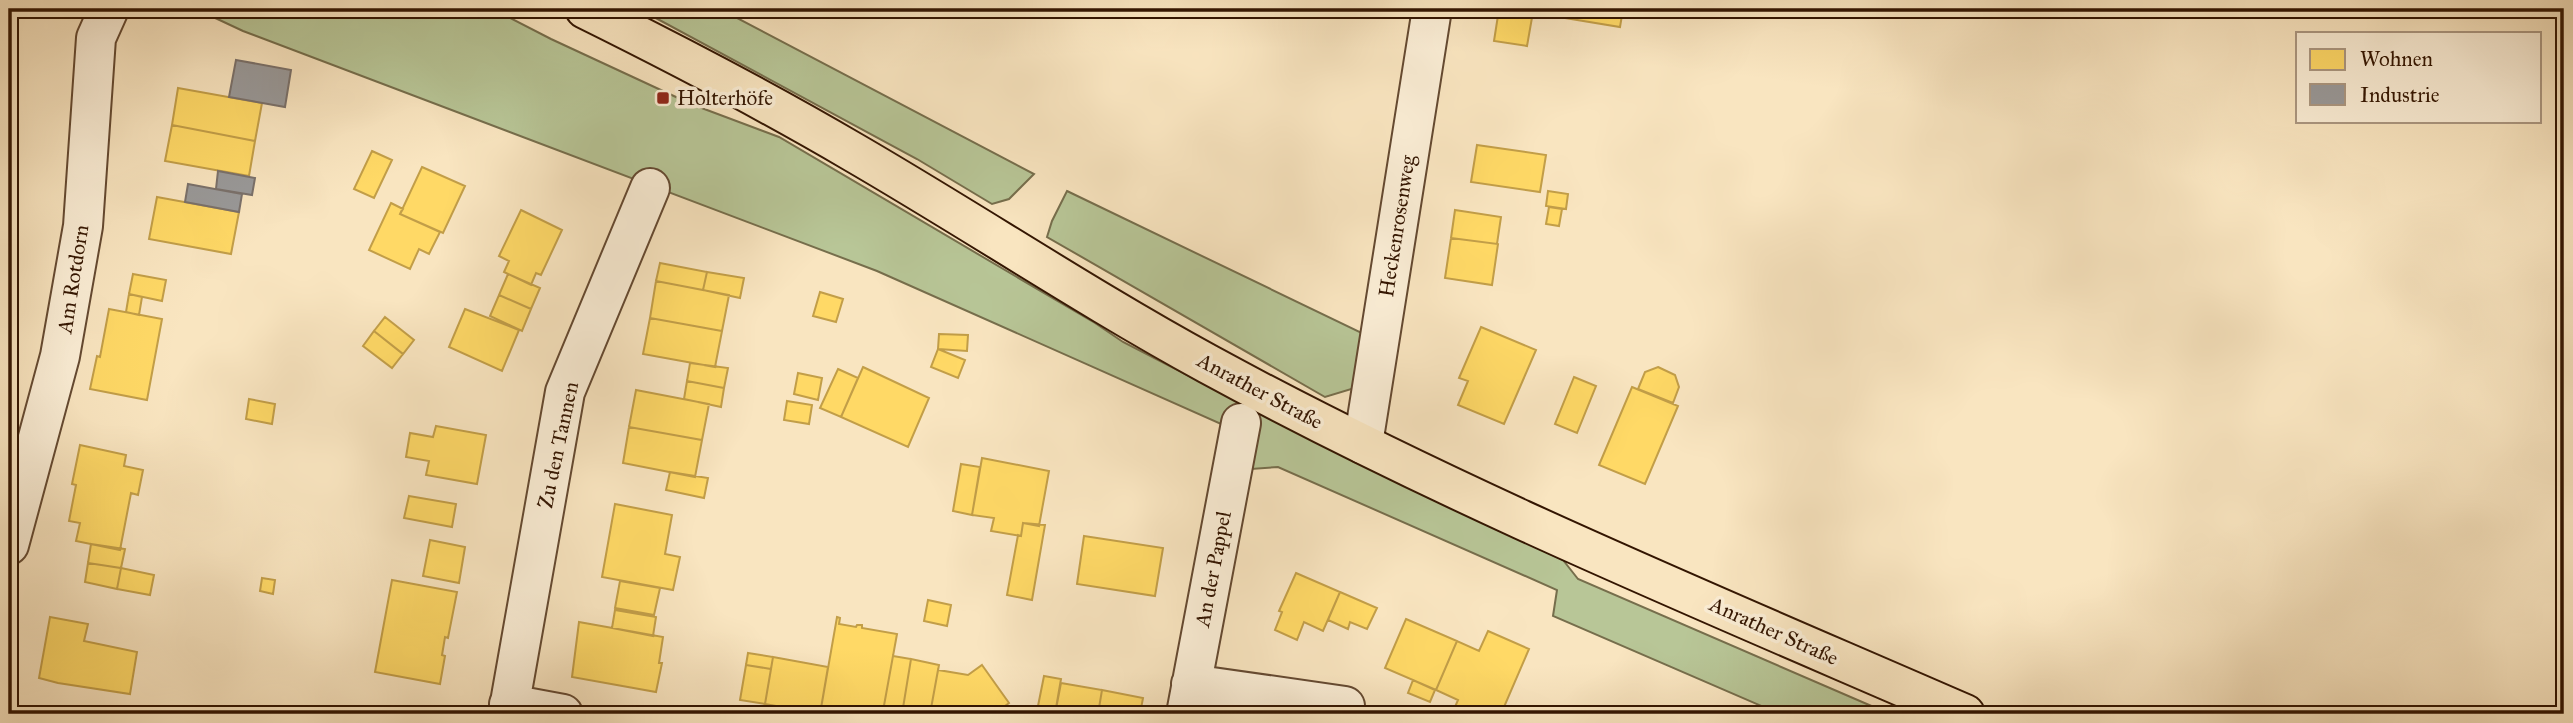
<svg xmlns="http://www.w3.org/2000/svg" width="2573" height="723" font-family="'IM FELL Great Primer',serif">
  <rect width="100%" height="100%" fill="#f9e5c0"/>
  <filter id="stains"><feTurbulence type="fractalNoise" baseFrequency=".00286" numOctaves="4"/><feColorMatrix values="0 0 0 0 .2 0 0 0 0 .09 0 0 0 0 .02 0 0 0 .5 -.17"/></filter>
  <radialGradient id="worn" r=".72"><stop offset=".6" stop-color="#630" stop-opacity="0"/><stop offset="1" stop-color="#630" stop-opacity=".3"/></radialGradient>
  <path fill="#b8c697" stroke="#766e4c" stroke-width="2" d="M 196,9 L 493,9 L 551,39 L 691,104 L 779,137 L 1095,323 L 1123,342 L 1342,455 L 1563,560 L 1578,579 L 1890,714 L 1780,714 L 1553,616 L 1557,590 L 1278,467 L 1251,469 L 1228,427 L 877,271 L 243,31 Z
    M 639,9 L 720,9 L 1034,174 L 1009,199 L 992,204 L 917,159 Z
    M 1067,191 L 1366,335 L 1358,387 L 1325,397 L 1047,237 L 1052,221 Z"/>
  <path fill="#ffd966" stroke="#c29e48" stroke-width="2" d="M 1499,9 L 1533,12 L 1527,46 L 1494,41 Z
    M 1511,9 L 1623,9 L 1620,27 Z
    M 178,88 L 262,103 L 255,141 L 172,125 Z
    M 172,125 L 255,141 L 249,176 L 165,161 Z
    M 1477,145 L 1546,155 L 1540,192 L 1471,182 Z
    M 372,151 L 392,160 L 374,198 L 354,189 Z
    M 422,167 L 465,186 L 443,233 L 400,214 Z
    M 1548,191 L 1568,194 L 1566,209 L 1546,206 Z
    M 157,197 L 239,212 L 231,254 L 149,239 Z
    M 391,203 L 403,209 L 400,214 L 440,232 L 429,254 L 419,249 L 410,269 L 369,250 Z
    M 1549,207 L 1562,209 L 1559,226 L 1546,224 Z
    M 521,210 L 562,230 L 541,275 L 536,273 L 531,285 L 504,272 L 509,261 L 499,256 Z
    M 1455,210 L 1501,217 L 1497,244 L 1451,238 Z
    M 1451,238 L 1498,244 L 1492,285 L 1445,278 Z
    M 660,263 L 707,272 L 703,290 L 656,281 Z
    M 707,272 L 744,278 L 740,298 L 703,290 Z
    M 133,274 L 166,280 L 162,301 L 129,294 Z
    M 508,274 L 540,288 L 531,309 L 499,295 Z
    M 656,281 L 729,295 L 722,331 L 650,318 Z
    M 820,292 L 843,299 L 836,322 L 813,316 Z
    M 129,294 L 142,297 L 139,315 L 126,312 Z
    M 499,295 L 531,309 L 522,331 L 490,316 Z
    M 109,309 L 162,319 L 147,400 L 90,389 L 97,356 L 100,357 Z
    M 465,309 L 519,330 L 502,371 L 449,347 Z
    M 385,317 L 414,340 L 403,354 L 374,331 Z
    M 650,318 L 722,331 L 715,367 L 643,354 Z
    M 1481,327 L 1536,350 L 1504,424 L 1458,405 L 1468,381 L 1459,378 Z
    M 374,331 L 403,354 L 392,368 L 363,346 Z
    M 939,334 L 968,335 L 967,351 L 938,349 Z
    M 938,349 L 965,360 L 958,378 L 931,367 Z
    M 690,363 L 728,368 L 724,388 L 687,381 Z
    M 863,367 L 929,398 L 908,447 L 841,417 Z
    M 1658,367 L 1675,375 L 1679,387 L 1673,403 L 1638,389 L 1645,372 Z
    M 838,369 L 858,378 L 841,417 L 820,408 Z
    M 798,373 L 822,378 L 818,400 L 794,394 Z
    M 1574,377 L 1596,386 L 1577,433 L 1555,424 Z
    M 687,381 L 724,388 L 721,407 L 684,399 Z
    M 1632,387 L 1678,406 L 1645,484 L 1599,465 Z
    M 636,390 L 709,404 L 702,440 L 629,427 Z
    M 249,399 L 275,404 L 272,424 L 246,419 Z
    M 787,401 L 812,405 L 809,424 L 784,420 Z
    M 436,426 L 486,435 L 477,484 L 426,475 L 429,461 L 406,457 L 410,433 L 433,437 Z
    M 629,427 L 702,440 L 695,477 L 623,463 Z
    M 80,445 L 126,455 L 124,466 L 143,470 L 138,495 L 131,493 L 120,550 L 76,541 L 80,523 L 69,521 L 76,485 L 72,484 Z
    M 982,458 L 1049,471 L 1039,526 L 1023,523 L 1021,536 L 991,531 L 994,518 L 972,515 Z
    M 961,464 L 980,467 L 972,515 L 953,511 Z
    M 670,472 L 708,478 L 704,498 L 666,490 Z
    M 409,496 L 456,504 L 452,527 L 404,518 Z
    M 615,504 L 672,515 L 665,554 L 680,557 L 673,590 L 602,577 Z
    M 1023,523 L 1045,525 L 1032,600 L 1007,595 L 1018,535 L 1021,536 Z
    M 1084,536 L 1163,548 L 1155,596 L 1077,584 Z
    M 430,540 L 465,547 L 459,583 L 423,576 Z
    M 91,544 L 125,549 L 121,568 L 88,563 Z
    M 88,563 L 121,568 L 117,589 L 85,582 Z
    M 121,568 L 154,575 L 150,595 L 117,589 Z
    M 1296,573 L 1340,592 L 1323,631 L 1304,622 L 1297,640 L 1275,630 L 1282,612 L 1279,611 Z
    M 262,578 L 275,580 L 273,594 L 260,591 Z
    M 392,580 L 457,592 L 448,638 L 445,637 L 442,655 L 445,656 L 440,684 L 375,672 Z
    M 620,581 L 660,588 L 654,615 L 615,608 Z
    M 1340,592 L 1377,608 L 1367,629 L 1350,622 L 1348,629 L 1328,620 Z
    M 928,600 L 951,605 L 947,626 L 924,621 Z
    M 615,610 L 656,617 L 653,636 L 612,628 Z
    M 50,617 L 88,624 L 84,641 L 137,652 L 130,694 L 58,683 L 39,678 Z
    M 837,617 L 840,618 L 839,624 L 856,627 L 857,625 L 862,625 L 862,628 L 897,634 L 883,711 L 879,711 L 874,714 L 820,714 Z
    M 1406,619 L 1457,641 L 1436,690 L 1385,668 Z
    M 579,622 L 663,637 L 659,663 L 662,663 L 656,692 L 572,677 Z
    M 1488,631 L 1529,649 L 1501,714 L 1452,714 L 1458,700 L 1436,690 L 1457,641 L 1479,651 Z
    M 748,653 L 773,657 L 771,669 L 746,665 Z
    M 893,656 L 911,659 L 902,714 L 883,711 Z
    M 773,657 L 828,667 L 820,714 L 765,704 Z
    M 911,659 L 939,665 L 930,714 L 902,714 Z
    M 746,665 L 771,669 L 765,704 L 740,700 Z
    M 982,665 L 1009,703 L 994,714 L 930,714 L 938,670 L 968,675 Z
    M 1044,676 L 1061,679 L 1055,714 L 1037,711 Z
    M 1413,680 L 1435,690 L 1430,702 L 1408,693 Z
    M 1061,683 L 1102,690 L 1098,714 L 1055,714 Z
    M 1102,690 L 1143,698 L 1140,714 L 1098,714 Z"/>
  <path fill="#999" stroke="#7a716b" stroke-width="2" d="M 236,60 L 291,70 L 285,107 L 229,97 Z
    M 218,171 L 255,178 L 252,195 L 216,189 Z
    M 188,184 L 242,194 L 239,212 L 185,202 Z"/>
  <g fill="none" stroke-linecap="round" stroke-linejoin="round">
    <defs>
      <path id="minor" d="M 1363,444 L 1432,9
        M 9,545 L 60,356 L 83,226 L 96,38 L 109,9
        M 1191,684 L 1345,706
        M 509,704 L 563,714
        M 508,714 L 565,392 L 650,188
        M 1186,714 L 1241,423"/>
      <path id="major" d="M 585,9 C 676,54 766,101 853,152 C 972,221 1087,298 1208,364 C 1452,497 1710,603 1965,714"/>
    </defs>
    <use href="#minor" stroke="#644931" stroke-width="42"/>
    <use href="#major" stroke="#331501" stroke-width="42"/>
    <use href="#minor" stroke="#fbeed6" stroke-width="38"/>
    <use href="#major" stroke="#f9e5c0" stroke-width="38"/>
  </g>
  <rect fill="#8f2418" stroke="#fbeed6" stroke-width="2.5" x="656" y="91" width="14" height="14" rx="3.5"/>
  <g text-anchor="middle" stroke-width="7" stroke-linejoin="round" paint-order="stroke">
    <g font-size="21" fill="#331501" stroke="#fbeed6" text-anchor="start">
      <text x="677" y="105">Holterhöfe</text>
    </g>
    <g font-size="21" fill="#331501" stroke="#fbeed6">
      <text transform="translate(1397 226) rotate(-81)" y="7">Heckenrosenweg</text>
      <text transform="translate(73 279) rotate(-81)" y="7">Am Rotdorn</text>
      <text transform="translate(1260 391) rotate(28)" y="7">Anrather Straße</text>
      <text transform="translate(558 445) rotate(-78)" y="7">Zu den Tannen</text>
      <text transform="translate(1213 569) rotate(-79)" y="7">An der Pappel</text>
      <text transform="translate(1774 631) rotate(24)" y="7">Anrather Straße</text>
    </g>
  </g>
  <rect width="2573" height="723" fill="none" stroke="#f9e5c0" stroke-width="35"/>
  <rect x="10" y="10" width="2552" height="702" fill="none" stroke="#331501" stroke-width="3.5"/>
  <rect x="18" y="18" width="2538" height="688" fill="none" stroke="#331501" stroke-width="2"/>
  <rect x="2296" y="32" width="245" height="91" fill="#fbeed6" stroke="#ab9781" stroke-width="2"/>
  <rect x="2310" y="49" width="35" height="21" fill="#ffd966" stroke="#ab9781" stroke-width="2"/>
  <text x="2360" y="66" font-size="21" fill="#331501">Wohnen</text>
  <rect x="2310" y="84" width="35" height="21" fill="#999999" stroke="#ab9781" stroke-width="2"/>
  <text x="2360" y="102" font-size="21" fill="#331501">Industrie</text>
  <rect width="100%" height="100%" filter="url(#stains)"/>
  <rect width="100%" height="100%" fill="url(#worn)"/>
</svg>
